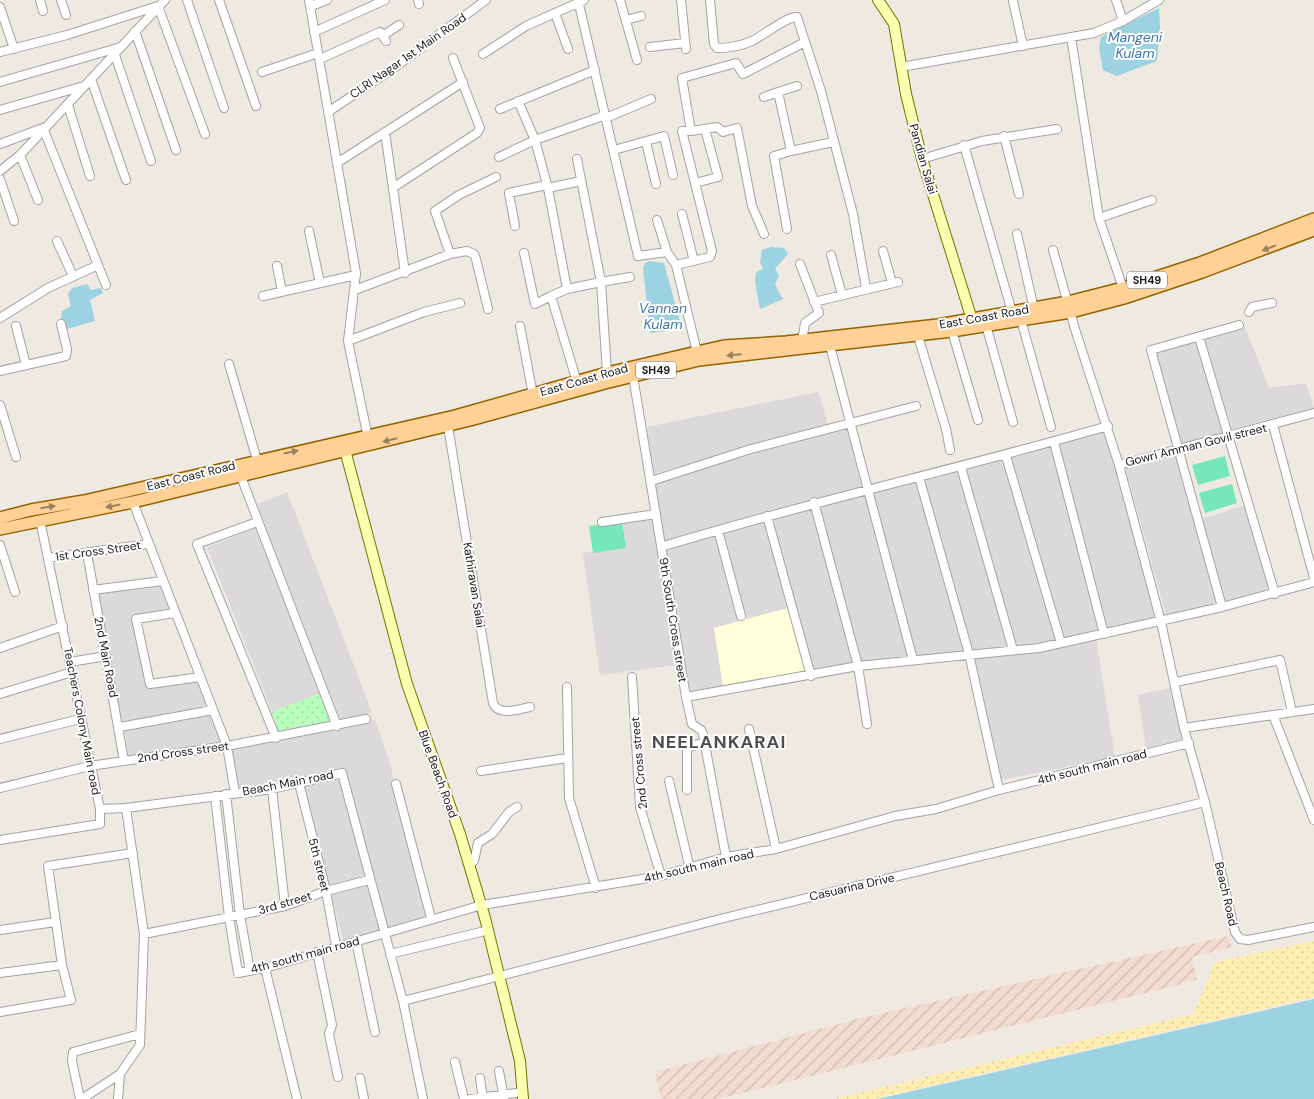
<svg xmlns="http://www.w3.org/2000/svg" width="1314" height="1099" font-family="'DM Sans',sans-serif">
  <defs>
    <pattern id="military-furrows" width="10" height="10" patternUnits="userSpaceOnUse" patternTransform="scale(1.25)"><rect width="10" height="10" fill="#f3dbd2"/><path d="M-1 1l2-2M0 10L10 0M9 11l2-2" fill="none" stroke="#d0bbb4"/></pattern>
    <pattern id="sand-dots" width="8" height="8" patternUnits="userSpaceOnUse" patternTransform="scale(1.25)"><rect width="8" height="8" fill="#ffeeaf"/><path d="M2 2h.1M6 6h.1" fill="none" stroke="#dacc96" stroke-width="1.8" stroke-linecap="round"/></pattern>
    <pattern id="park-dots" width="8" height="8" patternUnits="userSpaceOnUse" patternTransform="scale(1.25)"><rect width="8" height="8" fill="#b8ffbd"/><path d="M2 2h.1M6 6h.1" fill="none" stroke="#9edaa2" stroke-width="1.8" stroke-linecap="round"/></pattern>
  </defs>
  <rect width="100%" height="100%" fill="#efeae1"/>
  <path fill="#dbd9d9" d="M 1245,327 L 1269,388 L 1306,383 L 1314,408 L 1232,429 L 1204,338 Z
    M 1199,339 L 1225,432 L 1181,444 L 1155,352 Z
    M 818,392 L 828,425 L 652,474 L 647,427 Z
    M 846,425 L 862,487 L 764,512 L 662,543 L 653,482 Z
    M 1106,429 L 1158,619 L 1106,630 L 1058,445 Z
    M 1051,445 L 1100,631 L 1064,639 L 1010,457 Z
    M 1177,452 L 1218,606 L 1167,619 L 1125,466 Z
    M 1005,459 L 1057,640 L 1015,647 L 964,469 Z
    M 959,470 L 1009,648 L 971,651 L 923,479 Z
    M 916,481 L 965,651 L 916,657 L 872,491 Z
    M 287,492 L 372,712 L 341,722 L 257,504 Z
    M 865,493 L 909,658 L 860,663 L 818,505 Z
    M 1246,505 L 1272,593 L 1224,605 L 1201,519 Z
    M 812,506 L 855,664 L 813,673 L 770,518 Z
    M 654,516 L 677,665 L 600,675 L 583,553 L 626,548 L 622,521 Z
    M 764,520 L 788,608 L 746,619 L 724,533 Z
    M 256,528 L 321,693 L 272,712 L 207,547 Z
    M 717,534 L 741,621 L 714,628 L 723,687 L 688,692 L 664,550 Z
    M 160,584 L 169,609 L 134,616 L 149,686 L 199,679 L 210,709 L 122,724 L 97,592 Z
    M 1096,640 L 1115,757 L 1002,780 L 973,656 L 1040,651 Z
    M 1174,687 L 1186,739 L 1146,748 L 1138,695 Z
    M 212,712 L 224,744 L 129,758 L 124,728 Z
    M 375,720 L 390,764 L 429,917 L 387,928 L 346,771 L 237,789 L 230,747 Z
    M 340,776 L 366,878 L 328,888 L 301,786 Z
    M 368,883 L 380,931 L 343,940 L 331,892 Z"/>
  <path fill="#ffffda" d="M 788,608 L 806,672 L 723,687 L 714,628 Z"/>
  <path fill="url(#military-furrows)" d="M 1228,936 L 1232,947 L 1192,957 L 1197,980 L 719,1099 L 661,1099 L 655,1072 L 865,1017 Z"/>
  <path fill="url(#sand-dots)" d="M 1314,941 L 1314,997 L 873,1099 L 834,1099 L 1194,1014 L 1215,962 Z"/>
  <path fill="url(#park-dots)" d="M 321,693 L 333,723 L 279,732 L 272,712 Z"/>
  <path fill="#76e7ba" d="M 1225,456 L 1230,476 L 1198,485 L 1192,465 Z
    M 1232,484 L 1237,503 L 1205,513 L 1199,493 Z
    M 622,521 L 626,548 L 593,553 L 589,526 Z"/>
  <path fill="#9cd2e2" d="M 1159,8 L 1160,27 L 1157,61 L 1117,76 L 1103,70 L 1099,48 L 1101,37 Z
    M 771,247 L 784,248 L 788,254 L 775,269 L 779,275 L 775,285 L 783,299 L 760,309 L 755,282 L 756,272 L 763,269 L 760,262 L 762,250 Z
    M 650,261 L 664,263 L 682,329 L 650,333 L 643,268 L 645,263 Z
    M 87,284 L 91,290 L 101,288 L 103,293 L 90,300 L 95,321 L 67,329 L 61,319 L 62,311 L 71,306 L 68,294 L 72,288 Z
    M 1314,999 L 1314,1099 L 878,1099 Z"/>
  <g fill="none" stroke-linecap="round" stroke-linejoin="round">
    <defs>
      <path id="street" d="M 40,0 L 43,11
        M 61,0 L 66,15
        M 187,0 L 224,108
        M 219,0 L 256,106
        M 309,0 L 356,273 L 348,341 L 368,438
        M 418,0 L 419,4
        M 578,0 L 638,256 L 667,252 L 676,265
        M 620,0 L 637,60
        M 681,0 L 686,49
        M 710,0 L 714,44 L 717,48 C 729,48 741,46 752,41 C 763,36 787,16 797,17 L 821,91 L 853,214 L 866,288
        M 1116,0 L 1123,21
        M 1013,1 L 1023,46
        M 311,6 L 327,0
        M 0,7 L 14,49
        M 555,13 L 568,49
        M 626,20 L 641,16
        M 135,31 L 176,150
        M 314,32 L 385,0
        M 384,35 L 399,25
        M 1071,37 L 1099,218 L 1123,288
        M 650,47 L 685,43
        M 0,52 L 67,35 L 158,6 L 205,134
        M 483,54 L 526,26 L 584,0
        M 115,55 L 151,161
        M 320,59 L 380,32 L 386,41
        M 901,67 L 1094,33 L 1123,21 L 1159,0
        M 262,72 L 318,53
        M 91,79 L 126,180
        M 0,82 L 121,47
        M 797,86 L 778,92 L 791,151 L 833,142
        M 764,97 L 778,92
        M 518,101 L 535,140 L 548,188 L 567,289
        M 68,105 L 90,176
        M 500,109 L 595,70
        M 0,110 L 84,86
        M 328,112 L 391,70 L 486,0
        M 606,118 L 651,99
        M 705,129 L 717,127 L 723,132 L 737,128 L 752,206 L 764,234
        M 691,131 L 705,129 L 718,177 L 695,183
        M 385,132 L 405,273
        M 1004,136 L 1019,194
        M 646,142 L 656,184
        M 0,144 L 43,128 L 106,285
        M 964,145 L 1012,312
        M 614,150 L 664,136 L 673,175
        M 20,155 L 38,200
        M 499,157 L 535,140 L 606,115
        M 922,159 L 982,141 L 1057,129
        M 337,163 L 463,82
        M 0,171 L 20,155 L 165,0
        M 0,179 L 14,221
        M 394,187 L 477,133 L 480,128 L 453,58
        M 548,188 L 581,181
        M 682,214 L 694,261
        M 1099,218 L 1152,200
        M 657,220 L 667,252
        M 515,226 L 509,193 L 547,185
        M 787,229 L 774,156 L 791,151
        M 309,231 L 320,283
        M 1017,234 L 1034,309
        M 57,241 L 73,276
        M 1053,250 L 1075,329 L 1119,465 L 1161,622 L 1184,728 L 1205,802 L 1235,932 L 1240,939 L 1248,940 L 1314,927
        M 883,251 L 892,283
        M 524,253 L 535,304 L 551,296 L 577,382
        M 450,254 L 435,211 L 459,195 L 496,177
        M 831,255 L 842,295
        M 800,264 L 819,313 L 805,323 L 802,341
        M 277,266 L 282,292
        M 355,290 L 450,254 L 467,251 L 474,254 L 476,259 L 488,309
        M 263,296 L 356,275
        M 551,296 L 567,289 L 601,282 L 577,159
        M 814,302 L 898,282
        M 1249,312 L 1252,307 L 1272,303
        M 0,318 L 48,288 L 98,265
        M 1021,320 L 1051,427
        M 986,325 L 1013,422
        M 16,326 L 26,365
        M 520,326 L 533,395
        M 952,331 L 978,420
        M 918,336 L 946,429 L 950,450
        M 1199,337 L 1275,594
        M 348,341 L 424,312 L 460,303
        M 830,346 L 913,660
        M 697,352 L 676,265 L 710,257 L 712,251 L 682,131 L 691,131 L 682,78 L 736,63 L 743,74 L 805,42
        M 229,364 L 257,460
        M 0,371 L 66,356 L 67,349 L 61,324
        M 607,373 L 601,282 L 630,277
        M 633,376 L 686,697 L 692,724 L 701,730 L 703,734 L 726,857
        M 0,405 L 16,457
        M 1273,425 L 1314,578
        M 448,426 L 493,703 C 499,717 519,709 530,707
        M 1054,442 L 1104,634
        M 1006,456 L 1061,643
        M 1119,465 L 1314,413
        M 961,467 L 1013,650
        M 240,474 L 337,726
        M 919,477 L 969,654 L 999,790
        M 651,481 L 751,449 L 916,406
        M 133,502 L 227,746 L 235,793
        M 814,502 L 858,666 L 867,724
        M 767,516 L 811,676
        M 257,522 L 197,544 L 276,738
        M 602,522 L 656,514
        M 718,530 L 741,616
        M 0,545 L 15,592
        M 661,547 C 808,502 959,469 1108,426
        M 87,553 L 124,761
        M 48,558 L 148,544
        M 93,590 L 162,581
        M 1222,607 L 1151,350 L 1239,325
        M 175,613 L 136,619 L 150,684 L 200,677
        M 0,648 L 63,626
        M 70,662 L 106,656
        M 632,677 L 640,807 L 661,876
        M 1176,682 L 1280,660 L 1292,712
        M 567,687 L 569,798 L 596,888
        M 0,694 L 72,672
        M 686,697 L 858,666 L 1039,648 L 1222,607 L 1314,582
        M 1273,715 L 1314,820
        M 120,727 L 213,710
        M 1184,728 L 1314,709
        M 749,729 L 776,849
        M 0,739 L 80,719
        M 481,771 L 567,758
        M 669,781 L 690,869
        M 299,783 L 326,891 L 336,946
        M 396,784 L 431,918
        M 0,788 L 90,766 L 227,746 L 366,719
        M 272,789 L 285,906
        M 687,790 L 687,748 L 704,742
        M 226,794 L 240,915 L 250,971
        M 215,796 L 229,917 L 238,973 L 265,968 L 482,905 L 661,876 L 726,857 L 776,849 L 895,816 L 936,809 L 999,790 L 1189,743
        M 100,809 L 126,808 L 272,789 L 342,773 L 403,1001 L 423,1099
        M 0,840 L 100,824 L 100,809 L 40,520
        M 469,864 L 474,861 L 478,843 L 492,834 L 509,812 L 517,807
        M 0,930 L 55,922
        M 144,934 L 285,906 L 326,891 L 369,880
        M 356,941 L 375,1032
        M 317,952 L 332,1025 L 329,1034 L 338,1077
        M 390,954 L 489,930
        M 265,968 L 297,1099
        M 0,973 L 62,965
        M 403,1001 L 724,918 L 1205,802
        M 0,1012 L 71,1000 L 62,965 L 48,866 L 133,853
        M 455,1062 L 464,1099
        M 499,1071 L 504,1099
        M 360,1078 L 364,1099
        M 480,1078 L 483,1099
        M 80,1099 L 72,1061 L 73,1052 L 140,1034
        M 82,1099 L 120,1074 L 140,1045 L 144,934 L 126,808
        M 118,1099 L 120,1074
        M 470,1099 L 523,1092"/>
      <path id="secondary" d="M 878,0 L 894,24 L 906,94 L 922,159 L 974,326
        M 345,450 L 407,684 L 460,834 L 485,918 L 520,1061 L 523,1099"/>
      <path id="primary" d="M 0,518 L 31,510 L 84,501 L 455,416 L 607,373 L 697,352 L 724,346 L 786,342 L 938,325 L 1068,302 L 1123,288 L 1200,263 L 1314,219
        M 0,529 L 133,502 L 470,420 L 605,383 L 699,360 L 952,331 L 1071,312 L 1124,298 L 1202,272 L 1314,230"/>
    </defs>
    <use href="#street" stroke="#a3a3a3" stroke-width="10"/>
    <use href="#secondary" stroke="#6b7700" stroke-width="12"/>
    <use href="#primary" stroke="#956200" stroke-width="14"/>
    <use href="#street" stroke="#fff" stroke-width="8"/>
    <use href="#secondary" stroke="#fcffaf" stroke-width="10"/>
    <use href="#primary" stroke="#ffd196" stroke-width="11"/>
  </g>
  <defs><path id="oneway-solid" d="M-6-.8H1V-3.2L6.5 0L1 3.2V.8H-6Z" transform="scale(1.25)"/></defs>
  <g fill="#99805f">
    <use href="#oneway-solid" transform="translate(1269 248) rotate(159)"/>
    <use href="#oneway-solid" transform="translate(734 355) rotate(175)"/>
    <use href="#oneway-solid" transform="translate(390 440) rotate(166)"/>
    <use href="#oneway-solid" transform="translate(291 452) rotate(-12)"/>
    <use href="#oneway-solid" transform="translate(113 506) rotate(169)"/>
    <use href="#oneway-solid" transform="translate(48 507) rotate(-9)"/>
  </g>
  <g text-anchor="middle" stroke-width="4" stroke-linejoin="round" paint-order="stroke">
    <g fill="#fff" stroke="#606060" stroke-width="1">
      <rect x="1127" y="271.5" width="40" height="17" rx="4"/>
      <rect x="636" y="361.5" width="40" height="17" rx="4"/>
    </g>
    <g font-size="11" font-weight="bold" fill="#1c1c1c">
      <text x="1147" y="284">SH49</text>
      <text x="656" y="374">SH49</text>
    </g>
    <g font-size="12" fill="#1c1c1c" stroke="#fff">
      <text transform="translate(408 56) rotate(-35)" y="4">CLRI Nagar 1st Main Road</text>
      <text transform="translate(923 159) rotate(74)" y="4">Pandian Salai</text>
      <text transform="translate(984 317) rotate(-10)" y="4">East Coast Road</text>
      <text transform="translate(584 380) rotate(-16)" y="4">East Coast Road</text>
      <text transform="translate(1196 445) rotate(-14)" y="4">Gowri Amman Govil street</text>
      <text transform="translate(191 476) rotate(-14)" y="4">East Coast Road</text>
      <text transform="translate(98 551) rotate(-8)" y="4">1st Cross Street</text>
      <text transform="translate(474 585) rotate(81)" y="4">Kathiravan Salai</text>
      <text transform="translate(673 620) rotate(81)" y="4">9th South Cross street</text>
      <text transform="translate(106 657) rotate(79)" y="4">2nd Main Road</text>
      <text transform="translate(82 721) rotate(79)" y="4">Teachers Colony Main road</text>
      <text transform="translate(183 752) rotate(-8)" y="4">2nd Cross street</text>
      <text transform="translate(639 763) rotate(-95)" y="4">2nd Cross street</text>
      <text transform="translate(1092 767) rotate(-14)" y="4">4th south main road</text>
      <text transform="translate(438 774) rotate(70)" y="4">Blue Beach Road</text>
      <text transform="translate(288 783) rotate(-11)" y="4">Beach Main road</text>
      <text transform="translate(319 865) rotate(76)" y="4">5th street</text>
      <text transform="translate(699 866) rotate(-13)" y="4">4th south main road</text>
      <text transform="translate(852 887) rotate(-13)" y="4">Casuarina Drive</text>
      <text transform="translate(1226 894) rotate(77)" y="4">Beach Road</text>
      <text transform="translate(285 903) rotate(-16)" y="4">3rd street</text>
      <text transform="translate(305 955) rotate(-15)" y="4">4th south main road</text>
    </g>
    <g font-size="14" font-style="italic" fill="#3e76ad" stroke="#fff">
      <text x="1135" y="42">Mangeni<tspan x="1135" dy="16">Kulam</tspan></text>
      <text x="663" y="313">Vannan<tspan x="663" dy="16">Kulam</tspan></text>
    </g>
    <g font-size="18" font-weight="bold" letter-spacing="1" fill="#4f4f4f" stroke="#fff">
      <text x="719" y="748">NEELANKARAI</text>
    </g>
  </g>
</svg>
